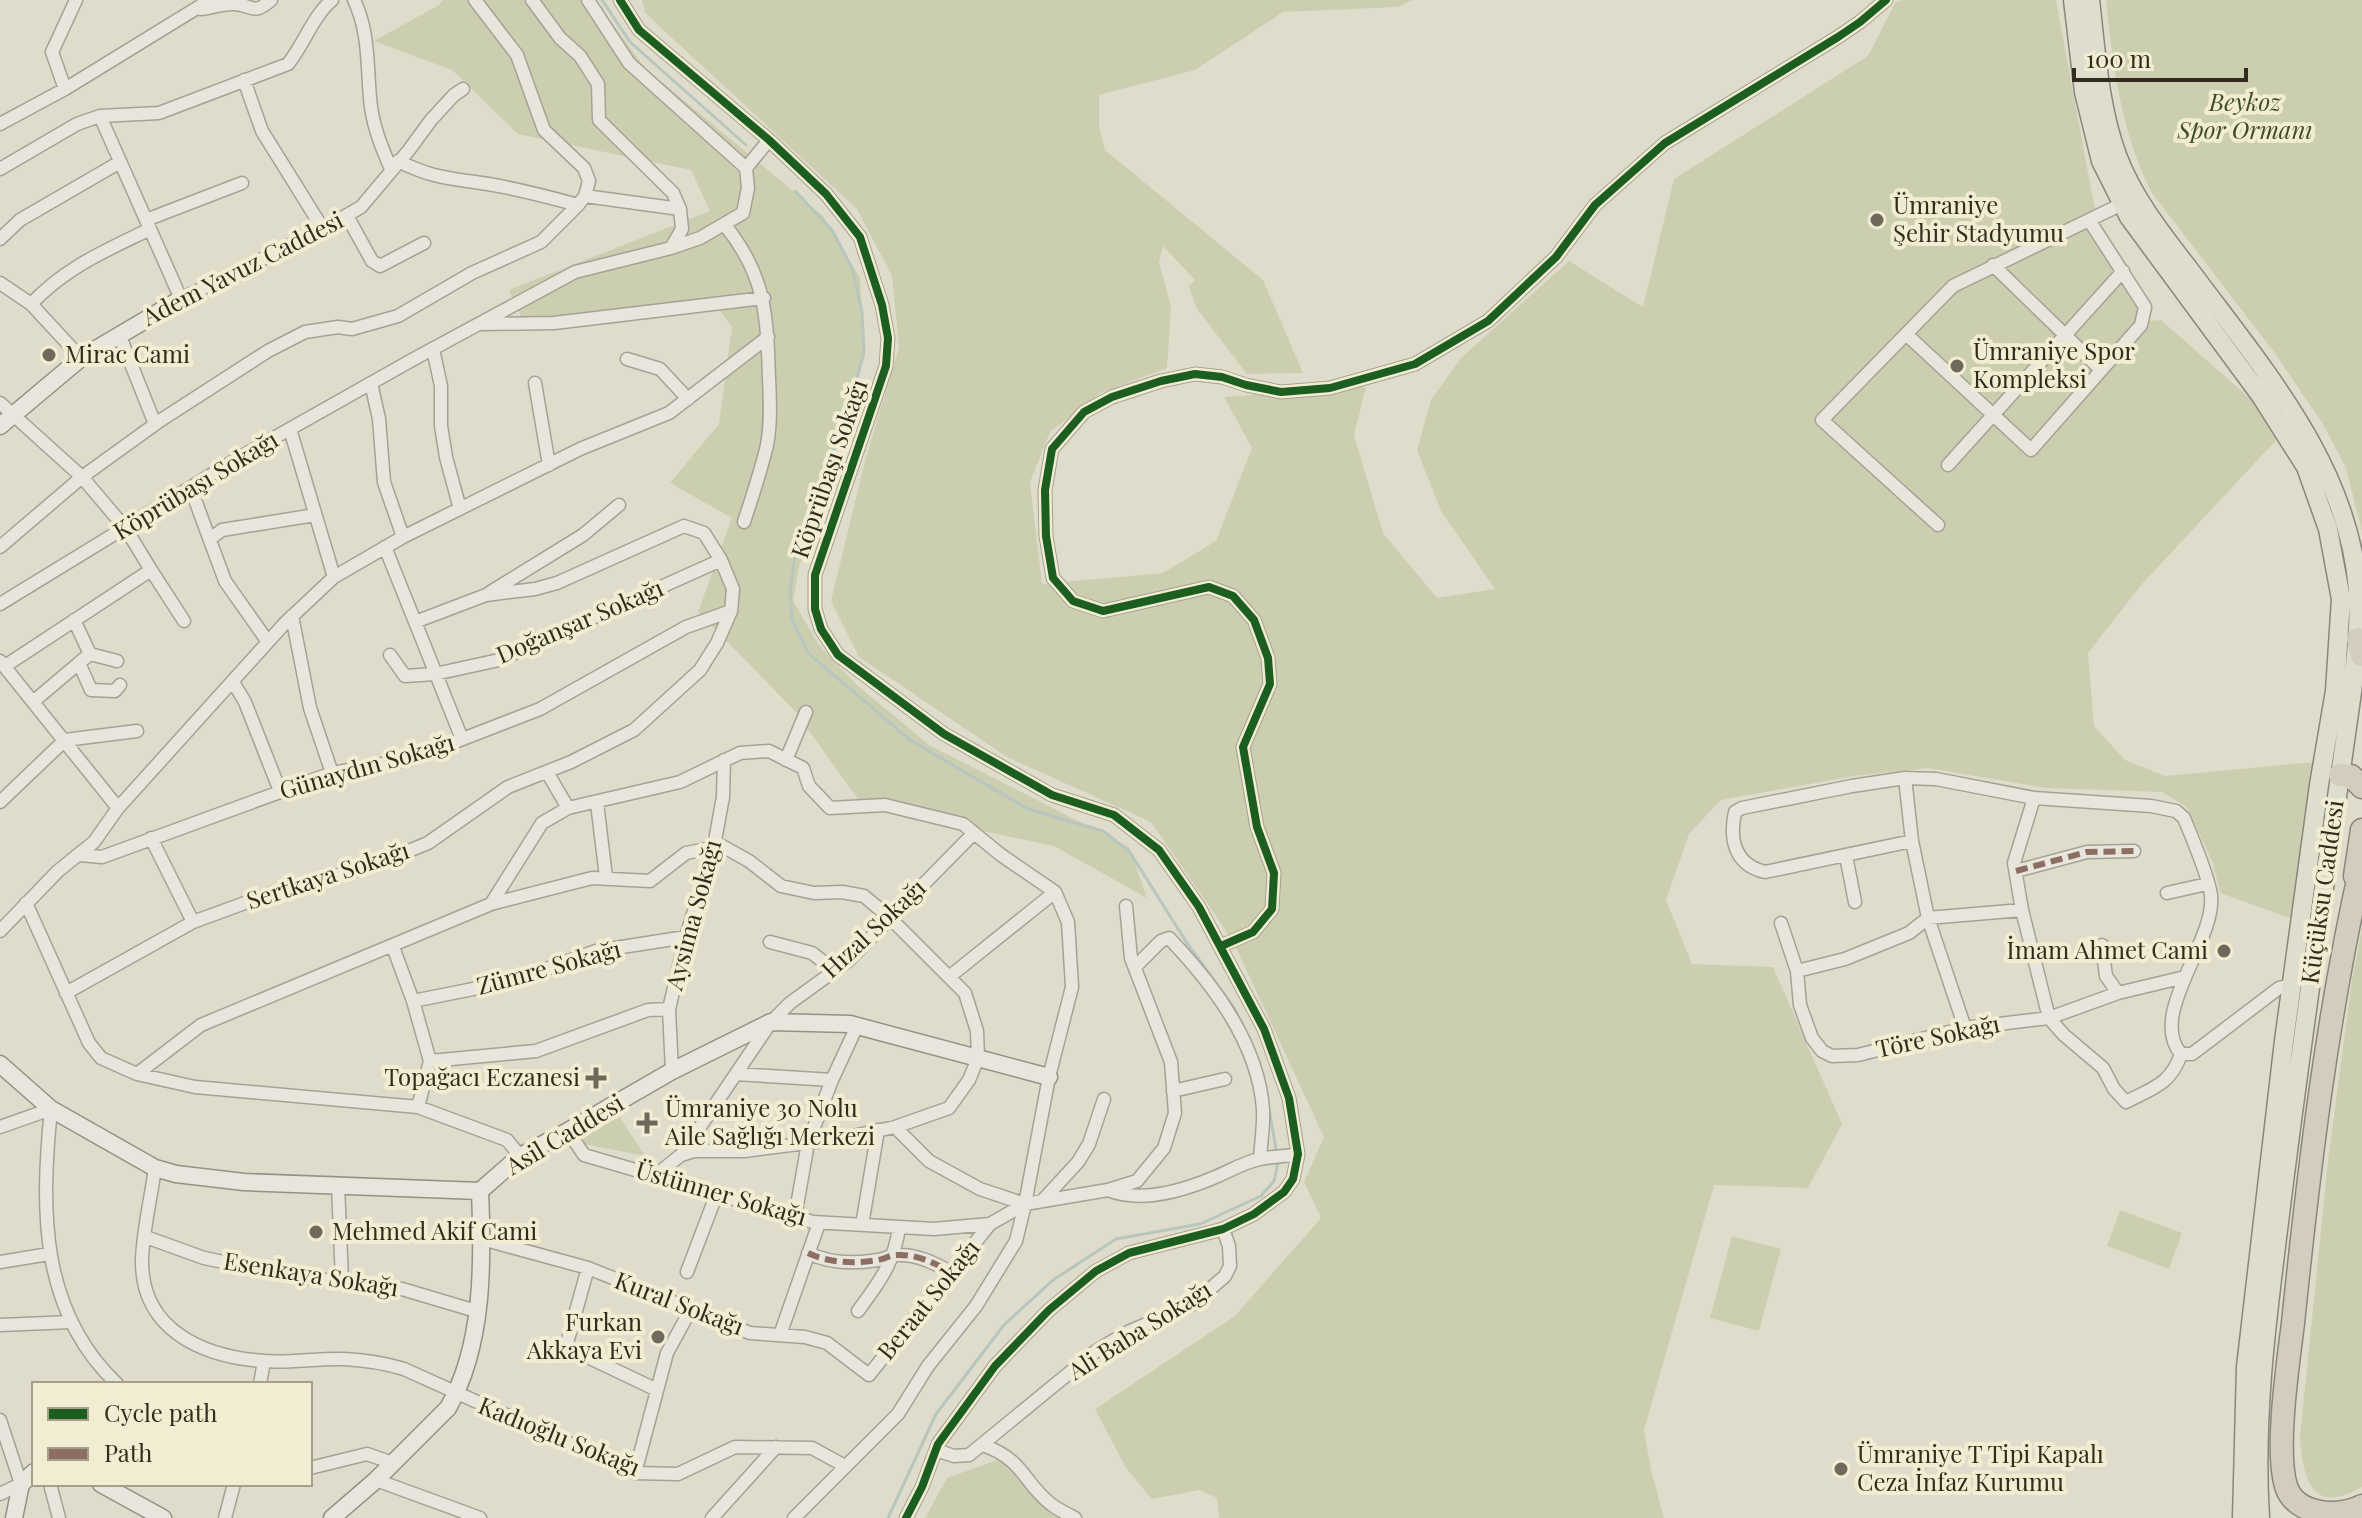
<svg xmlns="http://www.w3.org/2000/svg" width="2362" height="1518" font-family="'Playfair Display',serif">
  <rect width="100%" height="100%" fill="#e0dccb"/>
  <path fill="#cbcfb0" d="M 443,0 L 595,0 L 645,68 L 823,216 L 860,278 L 865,356 L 798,571 L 793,601 L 819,645 L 857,685 L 929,745 L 1129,847 L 1147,898 L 1054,846 L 863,806 L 795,711 L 698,612 L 732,518 L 670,483 L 719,424 L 732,327 L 711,298 L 527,330 L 509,290 L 710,211 L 691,170 L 518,134 L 452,70 L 374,41 L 439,5 Z
    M 642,0 L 1412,0 L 1398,7 L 1283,12 L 1195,70 L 1099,95 L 1099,126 L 1105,150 L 1263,280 L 1303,373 L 1247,374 L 1197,309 L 1189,287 L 1195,280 L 1163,246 L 1159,262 L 1171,307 L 1167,368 L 1101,393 L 1050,432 L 1030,482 L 1042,584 L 1163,573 L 1216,541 L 1252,448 L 1224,397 L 1366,387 L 1354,435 L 1383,533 L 1437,598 L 1495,589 L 1441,511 L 1417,450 L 1431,400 L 1461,358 L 1569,261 L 1643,307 L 1674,179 L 1868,56 L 1895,3 L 1902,0 L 2056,0 L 2096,216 L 2151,304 L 2148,321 L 2161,320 L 2264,411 L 2280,436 L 2142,584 L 2088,653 L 2094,726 L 2125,760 L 2165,776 L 2316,762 L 2293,919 L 2220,893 L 2213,863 L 2187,807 L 2162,792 L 2045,788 L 1928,768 L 1854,776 L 1721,800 L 1689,834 L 1666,900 L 1692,964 L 1773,967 L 1842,1124 L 1808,1188 L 1714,1185 L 1644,1430 L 1651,1470 L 1664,1518 L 1219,1518 L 1217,1498 L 1200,1490 L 1152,1499 L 1126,1468 L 1095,1409 L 1235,1316 L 1321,1218 L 1304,1182 L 1324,1137 L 1233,941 L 1151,822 L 1007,757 L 859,657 L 831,601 L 865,461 L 899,347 L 892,276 L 857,209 L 645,13 Z
    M 2106,0 L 2362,0 L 2362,531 L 2346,468 L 2323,424 L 2274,352 L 2152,193 C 2121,133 2113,66 2106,0 Z
    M 2362,929 L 2362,1487 C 2312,1516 2303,1480 2300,1437 L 2328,1161 L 2352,980 Z
    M 616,1111 L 645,1156 L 584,1144 L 583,1132 Z
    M 2120,1210 L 2182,1233 L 2169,1269 L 2107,1246 Z
    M 1732,1236 L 1781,1249 L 1759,1331 L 1710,1318 Z
    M 1006,1457 L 1055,1516 L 1061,1518 L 925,1518 L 947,1478 Z"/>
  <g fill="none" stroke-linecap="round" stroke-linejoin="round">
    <path stroke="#b7c6be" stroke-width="3" d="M 602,0 L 630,42 L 746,145
      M 795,191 L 832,230 L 852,268 L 862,312 L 864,351 L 851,401 L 795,557 L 790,590 L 792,619 L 808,653 L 910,740 L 1028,809 L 1103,831 L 1129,851 L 1187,943 L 1234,1008 L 1242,1024
      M 1268,1103 L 1277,1155
      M 888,1518 L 936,1414 L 1004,1325 L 1053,1280 L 1116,1239 L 1200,1224 L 1261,1196 L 1274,1181 L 1278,1162"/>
    <defs>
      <path id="street" d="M 354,0 C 369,31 367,64 370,98 C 372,124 381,146 391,169
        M 532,0 L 560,38 L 580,56 L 598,84 L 599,120 L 673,193 L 680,209
        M 620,0 L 639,30 L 769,140 L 826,194 L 860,237 L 882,305 L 888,338 L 886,366 L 815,575 L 815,609 L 821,629 L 838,655 L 944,734 L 1052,795 L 1114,815 L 1159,850 L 1199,907 L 1264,1029 L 1289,1098 L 1298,1154 L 1293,1179 L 1284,1192 L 1254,1214 L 1223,1229 L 1129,1253 L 1096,1271 L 1049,1310 L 995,1366 L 938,1444 L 922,1487 L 906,1518
        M 201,9 C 211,8 224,3 234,4 C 253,5 253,16 271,0
        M 244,80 L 262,131 L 323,229
        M 65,89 L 52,52 L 76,0
        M 100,116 L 181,299 L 323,229 L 361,207 L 409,150 L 431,120 L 454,95 L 463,89
        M 0,124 L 65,89 L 210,0
        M 398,161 C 435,179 449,178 488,184 C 518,189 549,197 578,205
        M 746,168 L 769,140
        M 0,169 L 77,124 L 100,116 L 159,113 L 288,64 C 304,44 313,16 332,0
        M 585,196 L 680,209 L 682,229 L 671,248
        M 347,216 L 372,261 L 380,266 L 424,243
        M 146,220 L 242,183
        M 724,224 C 766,275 767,316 769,378 C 770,400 771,424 767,445 C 761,471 752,497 744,522
        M 0,239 L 20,220 L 120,162
        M 1993,265 L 2101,370
        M 0,283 L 31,304 L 81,358
        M 31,304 C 66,267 105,251 150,229
        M 483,324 L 554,323 L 764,298
        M 119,334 L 155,424
        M 1906,334 L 2031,450 L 2141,325 L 2145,307 L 2089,220
        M 433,349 L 441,386 L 441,426 L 446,457 L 460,509
        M 627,359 L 660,369 L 688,399
        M 371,383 L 379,419 L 384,482 L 403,537
        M 535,383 L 549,465
        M 0,403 L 82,477 L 161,420 L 268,351 L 305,332 L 338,327 L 352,329 L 398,316 L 472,273 L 541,242 L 578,205 L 585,196 L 589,181 L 584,168 L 544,130 L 517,55 L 475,0
        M 290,429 L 334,577
        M 1948,465 L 2123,271
        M 191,489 L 225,581 L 268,642
        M 1938,525 L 1822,420 L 1953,286 L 2122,204
        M 210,539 L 222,530 L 315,515
        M 0,547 L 82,477 L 126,529 L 151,570 L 5,666
        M 385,547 L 462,739
        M 151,570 L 184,621
        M 489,593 L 583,535 L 619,505
        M 0,604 L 242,456 L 412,360 L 575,272 L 671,248 L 700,238 L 743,213 L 748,188 L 746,168 L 629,63 L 588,0
        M 292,616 L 310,708 L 332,773
        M 74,620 L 90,654 L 79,663
        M 90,654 L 117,661
        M 390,655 L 405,676 L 435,674 L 499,660 L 721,560
        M 0,661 L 118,808
        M 233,682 L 245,702 L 280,791
        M 34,701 L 79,663 L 91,690 L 115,691 L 120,685
        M 786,760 L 806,712
        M 547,772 L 568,808
        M 1905,778 L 1912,841 L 1928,918 L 1965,1028
        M 2034,798 L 2014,863 L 2022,910 L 2049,1018 L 2064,1035 L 2103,1068 L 2114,1089 L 2126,1102 C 2153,1088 2171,1084 2181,1054
        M 0,802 L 65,740 L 137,731
        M 597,803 L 606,877
        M 151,838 L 193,922
        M 1912,841 L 1765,872 C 1735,865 1729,840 1735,812 L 1742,808 L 1852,786 L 1905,778 L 1936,779 L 2034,798 L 2151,806 L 2176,811 L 2184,818 C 2192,838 2208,874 2211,895 C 2216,942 2147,1014 2181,1054 L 2192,1054 L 2279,988 L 2291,985
        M 80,855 L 102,857 L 332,773 L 411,759 L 540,709 L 686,627 L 731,611
        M 1846,856 L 1855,902
        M 2016,871 L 2087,852 L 2134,851
        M 2167,893 L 2207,884
        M 26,903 L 89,1043 L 101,1058 L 137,1074 L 195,1087 L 418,1107 L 430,1061 L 413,1001 L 393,947
        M 491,904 L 592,878 L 650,881 L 686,853 L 722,846 L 749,861 L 781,886 L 814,893 L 842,892 L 864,896 L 890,918 L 965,993 L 977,1031 L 978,1058 L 969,1080 L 949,1108 L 895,1127 L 838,1139 L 745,1151 L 694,1151 L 681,1155 L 656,1175
        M 1781,923 L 1797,971 L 1800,1005 L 1812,1038 L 1822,1051 L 1832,1056 L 1858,1055 L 1965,1028 L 2049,1018 L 2118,993 L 2185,977
        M 0,931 L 58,871 L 94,842 L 118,808 L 285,623 L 334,577 L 403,537 L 580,449 L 669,413 L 768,337
        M 770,942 L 812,953 L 834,970
        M 2102,945 L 2106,976 L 2118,993
        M 1221,946 L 1253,932 L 1272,909 L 1274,873 L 1257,827 L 1243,747 L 1270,684 L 1268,658 L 1254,620 L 1233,596 L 1209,587 L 1103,611 L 1073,601 L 1053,578 L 1046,536 L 1045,490 L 1052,449 L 1084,412 L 1112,397 L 1161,381 L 1195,374 L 1222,377 L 1246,385 L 1281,392 L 1330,388 L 1415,364 L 1488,321 L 1556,257 L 1595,205 L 1665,143 L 1838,37 L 1860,22 L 1886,0
        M 1135,967 L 1161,941 L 1169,938 C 1213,984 1258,1043 1263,1109 C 1264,1125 1261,1142 1260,1159
        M 1797,971 L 1845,959 L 1909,933 L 1928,918 L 2022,910
        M 949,977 L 1055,892
        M 66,993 L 193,922 L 272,893 L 372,866 L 428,843 L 508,787 L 571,762 L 634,730 L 700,670 L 717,643 L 731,611 L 733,589 L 721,560 L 704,533 L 684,526 L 557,583 L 535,589 L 486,595 L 415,622
        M 413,1001 L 513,981 L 596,951 L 686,937
        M 430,1061 L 536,1051 L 648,1010 L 669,1009
        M 672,1071 L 669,1009 L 686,937 L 714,846 L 723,797 L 724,760
        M 137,1074 L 201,1025 L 491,904 L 542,823 L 568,808 L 680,782 L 740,753 L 769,751 L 803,768 L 809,786 L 830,808 L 885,805 L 963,824 L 1001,855 L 1055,892 L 1068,922 L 1072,987 L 1049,1077 L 1025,1204 L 1016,1241 L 976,1306 L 928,1366 L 898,1414 L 794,1518
        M 736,1074 L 832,1080 L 808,1143 L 795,1217
        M 832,1080 L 857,1026
        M 1173,1091 L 1225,1079
        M 418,1107 L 507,1140 L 520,1156
        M 0,1127 L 51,1109 C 41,1208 39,1310 117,1384
        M 895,1127 L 929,1161 L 980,1189 L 1025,1204 L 1108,1190 L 1137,1181 L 1164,1148 L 1175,1113 L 1171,1062 L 1131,958 L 1126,906
        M 568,1131 L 584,1155 L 813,1222 L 934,1229 L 990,1224 L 1025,1204
        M 681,1155 L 771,1022 L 790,1003 L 848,961 L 974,833
        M 155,1168 C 151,1198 143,1230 142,1260 C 141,1330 203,1357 264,1361 C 291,1363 318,1358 344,1359 C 365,1360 384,1363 404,1369 L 635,1473 L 678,1474 L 735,1447 L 812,1448 L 845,1466
        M 338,1185 L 342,1281
        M 1108,1190 C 1140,1203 1182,1191 1213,1178 C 1228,1172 1244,1162 1260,1159 C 1272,1156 1285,1157 1298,1154
        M 1043,1200 L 1078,1162 L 1089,1144 L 1104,1099
        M 862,1225 L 878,1130
        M 146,1237 L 204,1258 L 292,1276 L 402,1289 L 476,1311
        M 482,1239 L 588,1268 L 750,1333 L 805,1337 L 827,1343 L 869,1375 L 990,1224
        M 808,1253 C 829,1263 855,1264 878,1260 C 885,1259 890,1255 897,1255 C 917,1254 934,1263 951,1272
        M 0,1262 L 49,1254
        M 588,1268 L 567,1343 L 569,1348 L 657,1390
        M 687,1272 L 717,1193
        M 858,1311 C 878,1284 895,1262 899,1227
        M 0,1325 L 72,1322
        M 780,1335 L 819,1223
        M 260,1384 L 264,1361
        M 0,1420 L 21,1484 L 0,1494
        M 983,1445 C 1026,1461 1022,1482 1052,1505 C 1059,1510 1067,1514 1075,1518
        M 936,1450 L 954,1456 L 969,1455 L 1096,1351 L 1128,1332 L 1193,1304 L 1225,1276 L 1230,1266 L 1229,1246 L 1223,1229
        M 310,1468 L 367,1454 L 393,1463
        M 635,1473 L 667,1353 L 691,1309
        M 376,1480 L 480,1518
        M 50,1484 L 59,1518
        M 225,1518 L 234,1484
        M 712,1518 L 776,1447"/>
      <path id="secondary" d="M 0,426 L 81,358 L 181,299
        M 0,1064 L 51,1109 L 155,1168 L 176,1174 L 244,1182 L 480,1191 L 520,1156 L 568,1131 L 672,1071 L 771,1022 L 850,1024 L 1049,1077
        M 101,1484 L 163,1518
        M 14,1518 L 21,1484 L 34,1472
        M 332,1518 L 376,1480 L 448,1408 C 484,1345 483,1262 480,1191"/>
      <path id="primary" d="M 2073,0 L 2084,92 L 2101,161 L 2129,217 L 2261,396 L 2306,467 L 2328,529 L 2341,599 L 2335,691 L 2319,785 L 2284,1041 L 2246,1367 L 2242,1518
        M 2090,0 C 2096,51 2099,106 2117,155 C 2134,201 2166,239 2195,277 C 2265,371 2349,468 2358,590 C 2360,624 2356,658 2352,692 C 2328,861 2303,1029 2282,1198 C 2269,1304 2253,1410 2260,1518"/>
      <path id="highway" d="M 2358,639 L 2362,655
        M 2340,775 L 2351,776 L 2362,787
        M 2362,862 C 2327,1016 2309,1167 2293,1323 C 2288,1364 2275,1450 2286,1486 C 2295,1516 2340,1518 2362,1506
        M 2355,876 L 2362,830"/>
    </defs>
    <use href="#street" stroke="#a5a195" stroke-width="15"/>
    <use href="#secondary" stroke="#959084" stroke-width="19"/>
    <use href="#primary" stroke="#8a867b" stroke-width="21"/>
    <use href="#highway" stroke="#8a867b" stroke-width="25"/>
    <use href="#street" stroke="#e8e6dc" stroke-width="12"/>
    <use href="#secondary" stroke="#e8e6dc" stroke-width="16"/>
    <use href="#primary" stroke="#dfddce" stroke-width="18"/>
    <use href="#highway" stroke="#d2cdbd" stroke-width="22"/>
    <path stroke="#8d6e63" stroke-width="6" stroke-dasharray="12 6" stroke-linecap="butt" d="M 2016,871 L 2087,852 L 2134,851
      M 808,1253 C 829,1263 855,1264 878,1260 C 885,1259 890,1255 897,1255 C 917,1254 934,1263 951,1272"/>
    <defs>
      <path id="cycleway" d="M 620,0 L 639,30 L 769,140 L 826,194 L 860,237 L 882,305 L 888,338 L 886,366 L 815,575 L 815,609 L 821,629 L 838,655 L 944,734 L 1052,795 L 1114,815 L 1159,850 L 1199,907 L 1264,1029 L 1289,1098 L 1298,1154 L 1293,1179 L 1284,1192 L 1254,1214 L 1223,1229 L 1129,1253 L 1096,1271 L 1049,1310 L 995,1366 L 938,1444 L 922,1487 L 906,1518
        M 1221,946 L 1253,932 L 1272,909 L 1274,873 L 1257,827 L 1243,747 L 1270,684 L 1268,658 L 1254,620 L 1233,596 L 1209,587 L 1103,611 L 1073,601 L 1053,578 L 1046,536 L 1045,490 L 1052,449 L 1084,412 L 1112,397 L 1161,381 L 1195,374 L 1222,377 L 1246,385 L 1281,392 L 1330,388 L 1415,364 L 1488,321 L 1556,257 L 1595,205 L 1665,143 L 1838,37 L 1860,22 L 1886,0"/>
    </defs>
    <use href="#cycleway" stroke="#f1ecd2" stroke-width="13"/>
    <use href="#cycleway" stroke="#1b5e20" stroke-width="8"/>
  </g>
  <g fill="#6f695b" stroke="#f1ecd2" stroke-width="3">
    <circle cx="1877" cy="220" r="8"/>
    <circle cx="49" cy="355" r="8"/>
    <circle cx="1957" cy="366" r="8"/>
    <circle cx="2224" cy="951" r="8"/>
    <path d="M592 1066h8v8h8v8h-8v8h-8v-8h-8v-8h8z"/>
    <path d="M643 1111h8v8h8v8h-8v8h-8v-8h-8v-8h8z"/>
    <circle cx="316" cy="1232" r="8"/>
    <circle cx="658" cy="1337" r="8"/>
    <circle cx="1841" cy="1469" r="8"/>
  </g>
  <g text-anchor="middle" stroke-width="8" stroke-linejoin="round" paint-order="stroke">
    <g font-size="24" font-style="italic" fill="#3e4c27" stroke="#f1ecd2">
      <text x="2245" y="111">Beykoz<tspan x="2245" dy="28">Spor Ormanı</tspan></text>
    </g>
    <g font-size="24" fill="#322b1e" stroke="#f1ecd2" text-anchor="start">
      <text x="1893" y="214">Ümraniye<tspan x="1893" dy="28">Şehir Stadyumu</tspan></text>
      <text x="1973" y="360">Ümraniye Spor<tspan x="1973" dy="28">Kompleksi</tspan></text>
      <text x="65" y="363">Mirac Cami</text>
      <text x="2208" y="959" text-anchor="end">İmam Ahmet Cami</text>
      <text x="580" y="1086" text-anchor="end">Topağacı Eczanesi</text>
      <text x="665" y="1117">Ümraniye 30 Nolu<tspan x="665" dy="28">Aile Sağlığı Merkezi</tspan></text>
      <text x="332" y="1240">Mehmed Akif Cami</text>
      <text x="642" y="1331" text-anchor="end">Furkan<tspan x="642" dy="28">Akkaya Evi</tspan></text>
      <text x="1857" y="1463">Ümraniye T Tipi Kapalı<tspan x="1857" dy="28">Ceza İnfaz Kurumu</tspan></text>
    </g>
    <g font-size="24" fill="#322b1e" stroke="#f1ecd2">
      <text transform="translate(243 269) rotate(-27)" y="8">Adem Yavuz Caddesi</text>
      <text transform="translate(830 469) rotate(-71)" y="8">Köprübaşı Sokağı</text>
      <text transform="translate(196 486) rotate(-31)" y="8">Köprübaşı Sokağı</text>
      <text transform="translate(580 622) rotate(-23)" y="8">Doğanşar Sokağı</text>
      <text transform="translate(367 767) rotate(-16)" y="8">Günaydın Sokağı</text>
      <text transform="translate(328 876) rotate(-18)" y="8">Sertkaya Sokağı</text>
      <text transform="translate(2323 892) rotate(-82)" y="8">Küçüksu Caddesi</text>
      <text transform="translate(694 915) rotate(-75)" y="8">Aysima Sokağı</text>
      <text transform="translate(874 929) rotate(-43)" y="8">Hızal Sokağı</text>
      <text transform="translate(549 968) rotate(-15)" y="8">Zümre Sokağı</text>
      <text transform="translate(1938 1037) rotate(-12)" y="8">Töre Sokağı</text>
      <text transform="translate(565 1135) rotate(-31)" y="8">Asil Caddesi</text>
      <text transform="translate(721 1194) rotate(16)" y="8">Üstünner Sokağı</text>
      <text transform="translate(311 1275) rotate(9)" y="8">Esenkaya Sokağı</text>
      <text transform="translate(929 1300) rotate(-51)" y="8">Beraat Sokağı</text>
      <text transform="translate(679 1304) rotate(21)" y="8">Kural Sokağı</text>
      <text transform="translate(1140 1331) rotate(-32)" y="8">Ali Baba Sokağı</text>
      <text transform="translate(559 1437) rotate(22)" y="8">Kadıoğlu Sokağı</text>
    </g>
  </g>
  <rect x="32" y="1382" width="280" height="104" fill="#f1ecd2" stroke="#a59f8a" stroke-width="2"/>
  <rect x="48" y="1408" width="40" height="12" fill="#1b5e20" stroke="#a59f8a" stroke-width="2"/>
  <text x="104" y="1422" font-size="24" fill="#322b1e">Cycle path</text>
  <rect x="48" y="1448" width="40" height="12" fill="#8d6e63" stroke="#a59f8a" stroke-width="2"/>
  <text x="104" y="1462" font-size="24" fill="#322b1e">Path</text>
  <path d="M2074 68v12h172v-12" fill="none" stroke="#322b1e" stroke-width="4"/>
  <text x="2086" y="68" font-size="24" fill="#322b1e" stroke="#f1ecd2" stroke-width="6" paint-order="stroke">100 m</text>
</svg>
